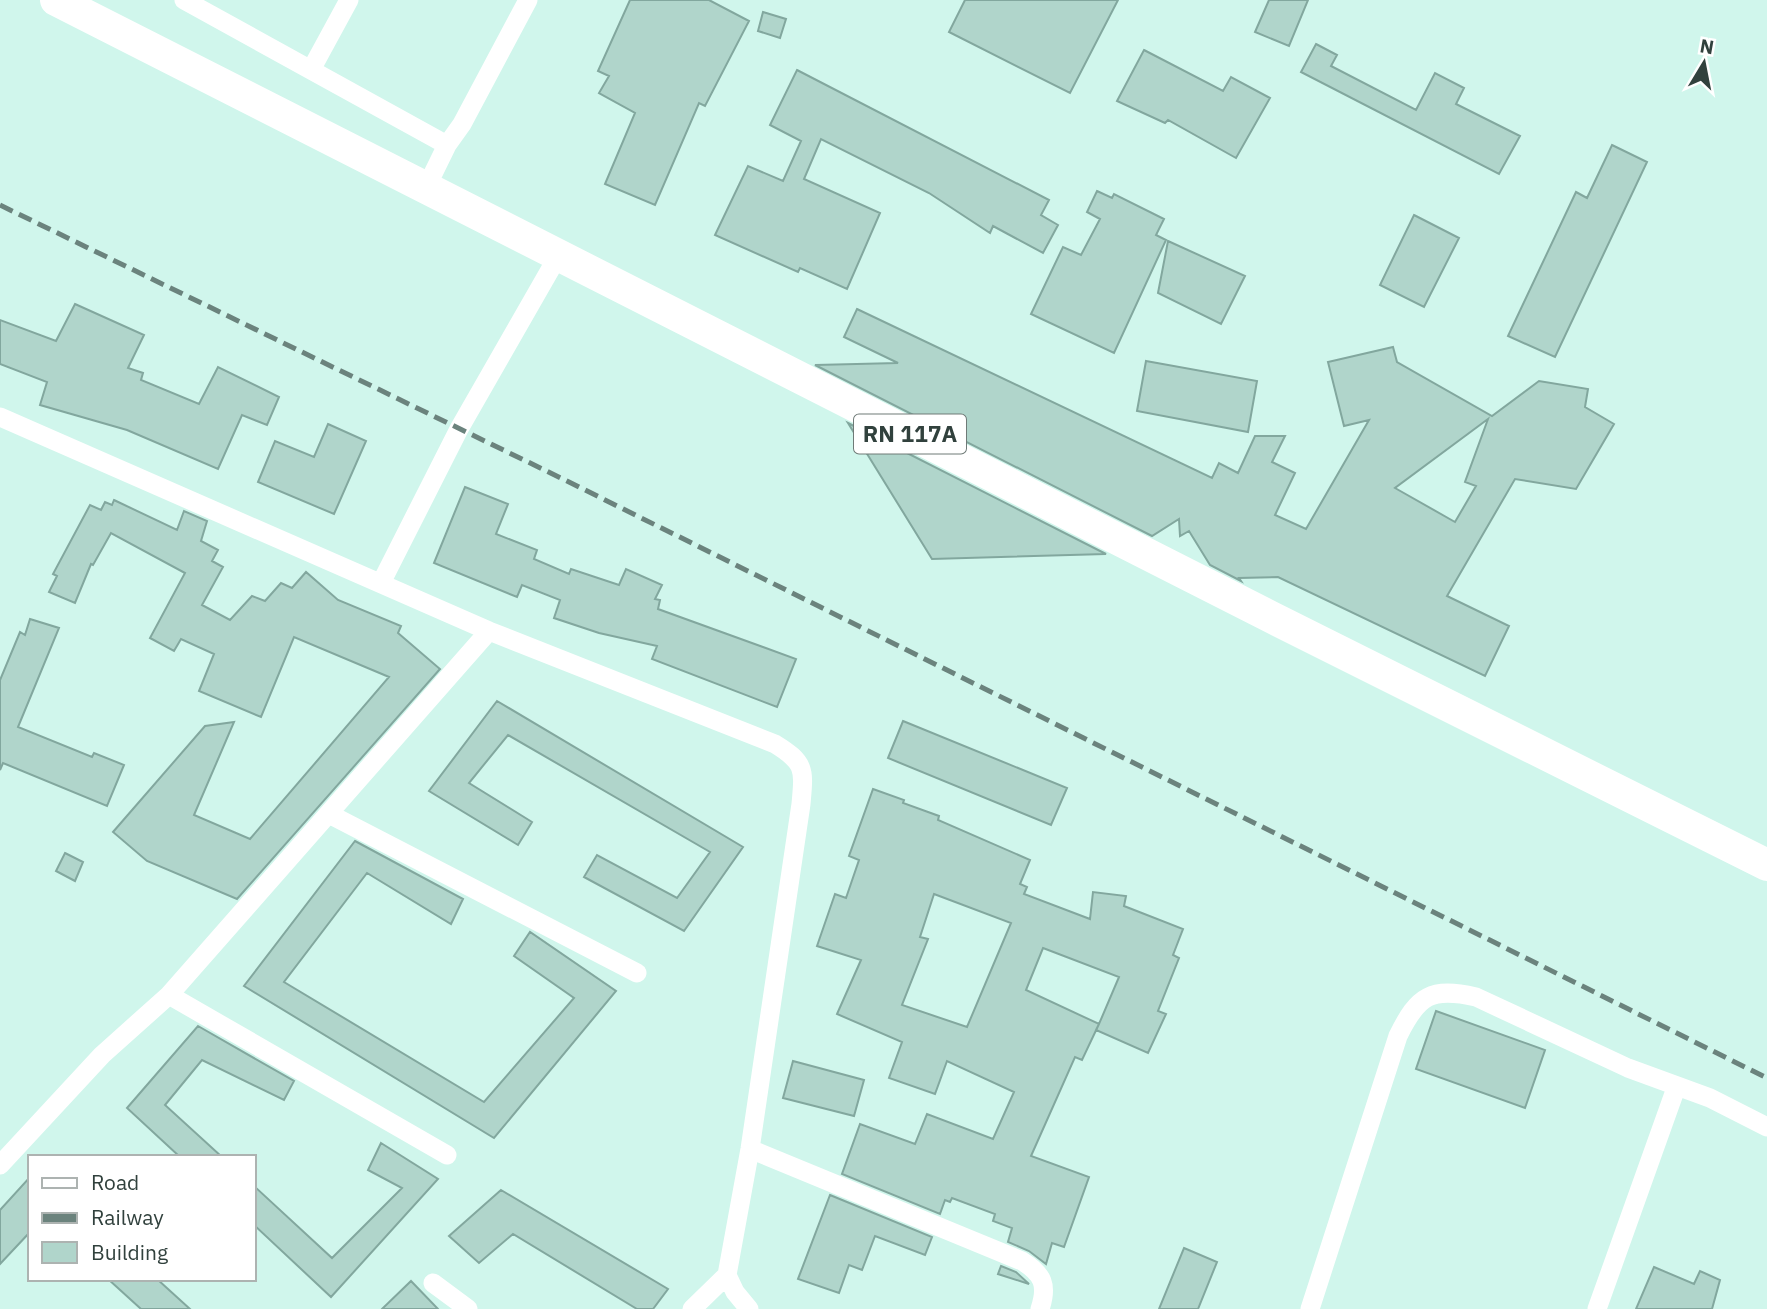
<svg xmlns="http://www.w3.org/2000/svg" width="1767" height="1309" font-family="'IBM Plex Sans',sans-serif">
  <rect width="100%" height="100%" fill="#d0f6ec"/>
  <path fill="#b0d5cb" stroke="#82a79e" stroke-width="2" fill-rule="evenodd" d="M 630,0 L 709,0 L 749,21 L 705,106 L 699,103 L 655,205 L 605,184 L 635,113 L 599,93 L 609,76 L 598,71 Z
    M 965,0 L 1118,0 L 1070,93 L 949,32 Z
    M 1269,0 L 1308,0 L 1289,46 L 1255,32 Z
    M 763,12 L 786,19 L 780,38 L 758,31 Z
    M 1316,44 L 1337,55 L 1331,66 L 1416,110 L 1435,73 L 1464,88 L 1456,104 L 1520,136 L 1499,174 L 1301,72 Z
    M 1144,50 L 1223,91 L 1231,77 L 1270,98 L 1236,158 L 1168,120 L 1165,123 L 1117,101 Z
    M 797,70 L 1049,200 L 1041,215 L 1058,225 L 1043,253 L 993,226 L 990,233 L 929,193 L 821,139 L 804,179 L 880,213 L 847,289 L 800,268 L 798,272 L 715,235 L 748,166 L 783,181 L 801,141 L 770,125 Z
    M 1612,145 L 1647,162 L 1555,357 L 1508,336 L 1576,192 L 1587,198 Z
    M 1097,191 L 1112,198 L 1114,194 L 1164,219 L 1156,235 L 1166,240 L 1114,353 L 1031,314 L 1063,247 L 1081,255 L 1100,219 L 1087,212 Z
    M 1414,215 L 1459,238 L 1424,307 L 1380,285 Z
    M 1168,241 L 1245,276 L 1221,324 L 1158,293 Z
    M 75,304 L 144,335 L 128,368 L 143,373 L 141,380 L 199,404 L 218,367 L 279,397 L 267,425 L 242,415 L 218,469 L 127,430 L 40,405 L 47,382 L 0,364 L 0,320 L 56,341 Z
    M 857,309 L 1212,478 L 1219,463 L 1238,473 L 1255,436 L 1285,436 L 1272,462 L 1295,473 L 1275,515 L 1306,529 L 1369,420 L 1344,426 L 1328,362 L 1393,347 L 1397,362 L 1492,416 L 1539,381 L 1588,389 L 1585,407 L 1614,424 L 1576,489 L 1515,479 L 1447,596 L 1509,626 L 1485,676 L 1278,577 L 1239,578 L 1241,581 L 1210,565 L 1189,531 L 1180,536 L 1179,519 L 1152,536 L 815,365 L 898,363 L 844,337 ZM 1488,419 L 1465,482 L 1476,486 L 1455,522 L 1395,488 Z
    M 1146,361 L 1257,381 L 1248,432 L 1137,411 Z
    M 848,423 L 1106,554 L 932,559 Z
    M 328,424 L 366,441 L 334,514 L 258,482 L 275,441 L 314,457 Z
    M 465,487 L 508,504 L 496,534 L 537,550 L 534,559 L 569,574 L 571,569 L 619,585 L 626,569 L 662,585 L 655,599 L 660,600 L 658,609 L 796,659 L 777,707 L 652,659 L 657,646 L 599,633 L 554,618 L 560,600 L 522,585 L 517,597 L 434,563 Z
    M 114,500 L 177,530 L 184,511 L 207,521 L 201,541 L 218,550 L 212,561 L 223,567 L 202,605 L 230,620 L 252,596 L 265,601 L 281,583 L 292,588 L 306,572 L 338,600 L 401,626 L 398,633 L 440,669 L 237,899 L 147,861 L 113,832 L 205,726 L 234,722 L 194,815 L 250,839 L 389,677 L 294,637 L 261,717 L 199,691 L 214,654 L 181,639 L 174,651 L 150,638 L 185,573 L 111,533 L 93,565 L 91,564 L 75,603 L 49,592 L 57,576 L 53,574 L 90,505 L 101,510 L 105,502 L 112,505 Z
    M 30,619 L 59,628 L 18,727 L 92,757 L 94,753 L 124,765 L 107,806 L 3,763 L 0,770 L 0,680 L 20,632 L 25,635 Z
    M 497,701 L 743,847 L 684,931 L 584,877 L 597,855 L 677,898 L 710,852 L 508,735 L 469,783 L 532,822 L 518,845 L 429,791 Z
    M 903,721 L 1067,788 L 1051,825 L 888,758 Z
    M 873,789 L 904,800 L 903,803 L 939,816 L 938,820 L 1030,860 L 1020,884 L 1027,887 L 1024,894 L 1090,919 L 1093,892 L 1126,896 L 1124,906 L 1183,929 L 1173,955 L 1179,958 L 1158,1011 L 1166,1014 L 1148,1053 L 1096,1030 L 1099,1024 L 1082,1060 L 1075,1057 L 1031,1156 L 1089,1177 L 1064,1247 L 1052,1243 L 1046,1264 L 1029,1251 L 1008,1242 L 1012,1228 L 993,1221 L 995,1214 L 952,1198 L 950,1202 L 945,1200 L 940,1214 L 842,1174 L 860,1124 L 915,1144 L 927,1114 L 993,1139 L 1014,1092 L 947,1061 L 935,1094 L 889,1078 L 902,1042 L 837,1014 L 861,960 L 817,946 L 835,894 L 846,898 L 859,860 L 849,856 ZM 934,894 L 1011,923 L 967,1027 L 902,1005 L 928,939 L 920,937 ZM 1043,948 L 1119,977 L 1099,1024 L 1026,990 Z
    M 355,841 L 463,899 L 451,924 L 367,873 L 284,982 L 484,1102 L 574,998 L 514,956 L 530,932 L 616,991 L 494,1138 L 244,986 Z
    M 65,853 L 83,862 L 75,881 L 56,871 Z
    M 1436,1011 L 1545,1050 L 1525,1108 L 1416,1069 Z
    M 198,1026 L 294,1081 L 284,1100 L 202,1060 L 165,1105 L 222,1157 L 180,1157 L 127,1108 Z
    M 793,1061 L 864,1080 L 854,1116 L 783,1098 Z
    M 381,1143 L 438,1179 L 331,1297 L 254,1225 L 254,1186 L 332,1258 L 402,1188 L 368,1170 Z
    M 30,1177 L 30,1232 L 0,1264 L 0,1210 Z
    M 501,1190 L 668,1289 L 653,1309 L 637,1309 L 513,1234 L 479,1263 L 449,1236 Z
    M 830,1195 L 932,1237 L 925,1255 L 875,1236 L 862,1270 L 849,1265 L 839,1293 L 798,1279 Z
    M 1184,1248 L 1217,1262 L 1198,1309 L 1159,1309 Z
    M 1001,1266 L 1016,1272 L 1029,1284 L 998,1274 Z
    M 1654,1267 L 1694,1284 L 1700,1271 L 1720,1280 L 1712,1309 L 1636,1309 Z
    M 108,1279 L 157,1279 L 190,1309 L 141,1309 Z
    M 411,1281 L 438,1309 L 382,1309 Z"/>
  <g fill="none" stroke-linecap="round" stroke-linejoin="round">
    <path stroke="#fff" stroke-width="19" d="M 184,0 L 447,145 L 462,124 L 528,0
      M 312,68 L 349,0
      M 426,188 L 447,145
      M 0,417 L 489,631 L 775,744 C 806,763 804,770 801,804 L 750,1149 L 727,1275 L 735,1292 L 749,1309
      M 381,583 L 459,429 L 558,256
      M 329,814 L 637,973
      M 169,995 L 447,1155
      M 750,1149 L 1022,1261 C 1043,1274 1048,1285 1040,1309
      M 0,1165 L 102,1055 L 169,995 L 489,631
      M 433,1283 L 468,1309
      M 692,1309 L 727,1275
      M 1310,1309 L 1398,1036 C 1418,995 1431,987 1476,997 L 1628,1068 L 1710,1098 L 1767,1127
      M 1597,1309 L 1676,1088"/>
    <path stroke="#fff" stroke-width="32" d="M 56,0 L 1271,617 L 1767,865"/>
    <path stroke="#6b837d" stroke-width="5" stroke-dasharray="14 7" stroke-linecap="butt" d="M 0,205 L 569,482 L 1767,1078"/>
  </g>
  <g text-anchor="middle" stroke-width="6" stroke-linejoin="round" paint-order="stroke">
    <rect fill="#fff" stroke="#6f7a77" stroke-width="2" x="854" y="414.5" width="112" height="39" rx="5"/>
    <g font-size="23" font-weight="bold" fill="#31413d">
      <text x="910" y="442">RN 117A</text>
    </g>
  </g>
  <rect x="28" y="1155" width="228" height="126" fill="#ffffff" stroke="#adb3b1" stroke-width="2"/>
  <rect x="42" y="1178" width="35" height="10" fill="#ffffff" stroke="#adb3b1" stroke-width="2"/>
  <text x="91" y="1190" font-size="21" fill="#31413d">Road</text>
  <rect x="42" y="1213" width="35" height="10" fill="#6b837d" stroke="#adb3b1" stroke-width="2"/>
  <text x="91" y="1225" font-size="21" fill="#31413d">Railway</text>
  <rect x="42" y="1242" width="35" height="21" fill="#b0d5cb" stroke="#adb3b1" stroke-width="2"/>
  <text x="91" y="1260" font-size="21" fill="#31413d">Building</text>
  <g transform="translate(1704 63) rotate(10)" stroke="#ffffff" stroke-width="5" paint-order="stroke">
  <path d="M0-5L12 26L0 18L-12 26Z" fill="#31413d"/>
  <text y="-10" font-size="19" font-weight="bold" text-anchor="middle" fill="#31413d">N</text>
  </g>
</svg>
